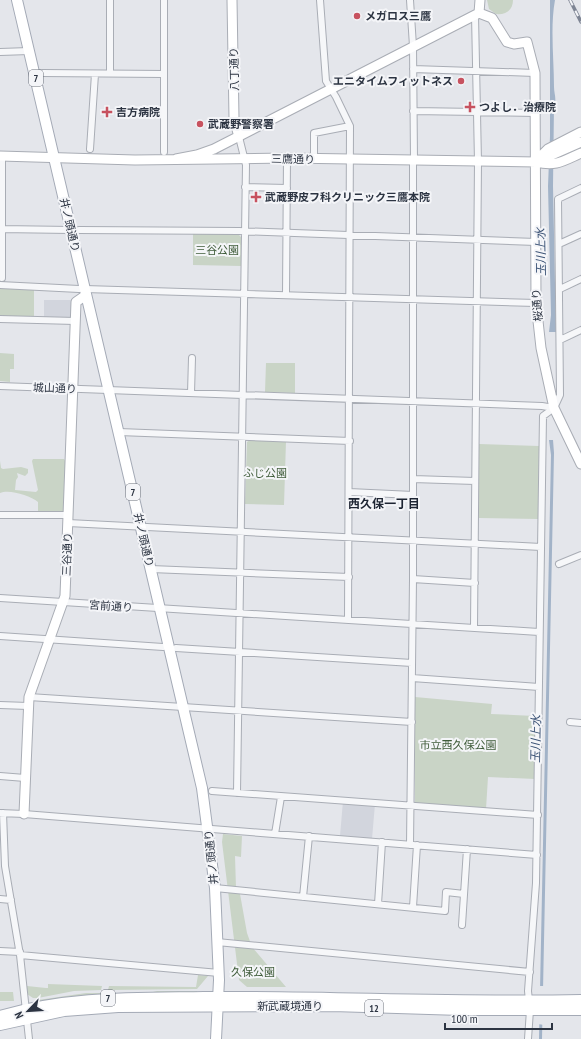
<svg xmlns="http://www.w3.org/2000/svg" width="581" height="1039" font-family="'PT Sans Narrow','Noto Sans JP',sans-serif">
  <rect width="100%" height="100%" fill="#e4e6eb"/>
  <path fill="#d2d5dd" d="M 44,300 L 71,300 L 71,318 L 44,318 Z
    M 343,801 L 375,804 L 372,839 L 340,836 Z"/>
  <path fill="#c9d4c6" d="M 487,0 L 513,0 C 513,10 506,15 496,14 L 489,9 Z
    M 193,233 L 238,234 L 241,237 L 241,266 L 193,265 Z
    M 0,286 L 34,287 L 34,317 L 0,316 Z
    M 0,353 L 14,354 L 14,369 L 10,369 L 10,382 L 0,381 Z
    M 266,363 L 295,363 L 295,393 L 265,392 Z
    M 250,440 L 286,441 L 284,505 L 245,504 L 247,442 Z
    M 479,444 L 539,446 L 538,519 L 479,518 Z
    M 33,459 L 64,459 L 68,466 L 65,513 L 38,512 L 38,502 C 30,496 10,489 0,493 L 0,461 L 1,468 L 3,469 L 21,467 L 28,469 L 28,473 L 25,476 L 17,473 L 18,477 L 16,480 L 15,490 L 36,492 L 38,490 L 32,461 Z
    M 415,697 L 492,704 L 491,714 L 535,716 L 535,779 L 488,777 L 486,809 L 415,803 Z
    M 223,834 L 242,836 L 241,857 L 235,856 L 236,888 L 240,894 L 247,933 L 252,947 L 286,987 L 247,987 L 239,980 L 222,842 Z
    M 198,975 L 208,976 L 197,989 L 108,990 L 109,986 L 196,987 Z
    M 48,984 L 102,986 L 101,990 L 74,991 L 38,998 L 33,998 L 27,994 L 27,986 L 46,988 L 48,988 Z
    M 157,991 L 197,991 L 197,994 L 78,996 L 39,1002 L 38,1000 L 86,993 L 149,993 Z
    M 0,992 L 13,992 L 14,1001 L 0,1001 Z"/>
  <path fill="#a2b3c8" d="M 550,0 L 555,0 C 550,27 554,60 554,87 C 554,94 557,99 554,105 L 553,186 L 556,332 L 549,332 L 551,315 L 548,186 L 550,136 Z
    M 549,440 L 553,440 L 554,453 L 542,1039 L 539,1039 L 551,455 Z"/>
  <path fill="#e4e6eb" d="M 538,986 L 545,986 L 545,1025 L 537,1024 Z"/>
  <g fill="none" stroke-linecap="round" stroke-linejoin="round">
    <defs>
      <path id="street" d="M 320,0 L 326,81 L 336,97 L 350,126 L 348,620
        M 410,0 L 413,46 L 414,160
        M 0,52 L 29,51
        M 413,69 L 535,73
        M 42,73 L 164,74
        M 110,73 L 110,0
        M 413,111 L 536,113
        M 90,149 L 95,74
        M 164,152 L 164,0
        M 2,156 L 2,278
        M 314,159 L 314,133 L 350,126
        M 245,187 L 287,188
        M 0,229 L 71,230
        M 79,230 L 239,231 L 536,242
        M 559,244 L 581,234
        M 0,285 L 79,289
        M 85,289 L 536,303
        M 560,289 L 581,279
        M 286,295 L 287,158
        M 0,319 L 75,321
        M 560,340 L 581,330
        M 0,386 L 542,406 L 554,408
        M 191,393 L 192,358
        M 119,432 L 350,441
        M 413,479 L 475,481
        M 349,492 L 413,495
        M 0,515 L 68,515
        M 68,523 L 541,547
        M 559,564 L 581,555
        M 151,569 L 349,577
        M 413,579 L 475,583
        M 0,598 L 539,632
        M 474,628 L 478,162 L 475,15
        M 0,636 L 163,647
        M 176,648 L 412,663
        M 412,678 L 539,687
        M 29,697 L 412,722
        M 0,705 L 28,706
        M 570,722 L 581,723
        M 0,776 L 25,778
        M 212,791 L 538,815
        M 237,793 L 246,165 L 239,137
        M 0,813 L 24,814 L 537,855
        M 3,813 L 5,866 L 20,955 L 29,1039
        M 275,834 L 281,797
        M 410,845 L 413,579 L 413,160
        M 215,888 L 445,911 L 446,892 L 464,894
        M 303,897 L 309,836
        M 0,899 L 11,900
        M 378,904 L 382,842
        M 413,907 L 417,845
        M 462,925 L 467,849
        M 217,942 L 530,972
        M 0,951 L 20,952
        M 20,955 L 219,973
        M 528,1039 L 530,1010 L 528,991 L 536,883 L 543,416 L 554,408 L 560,395 L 558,199 L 581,188"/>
      <path id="secondary" d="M 232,0 L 234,118 L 239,137
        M 479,13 L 480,0
        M 0,156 L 135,160 L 287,158 L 536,162 L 581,142
        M 176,159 L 197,155 L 214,149 L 479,13 L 492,18 L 507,42 L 514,44 L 527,42 L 535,73 L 536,303 L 541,348 L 554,408 L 581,464
        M 538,159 L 548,149 L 581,132
        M 536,162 C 556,167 563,161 581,153
        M 24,814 L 29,697 L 65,596 L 76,302 L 86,295"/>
      <path id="primary" d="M 17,0 L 202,788 L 215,888 L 219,980 L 216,1039
        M 0,1016 C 67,996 134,998 204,997 C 329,996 455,1003 581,1000
        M 0,1025 L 64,1011 L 118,1007 L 333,1006 L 461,1010 L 581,1010"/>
    </defs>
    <use href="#street" stroke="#a9adb5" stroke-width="8"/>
    <use href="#secondary" stroke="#a9adb5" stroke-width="11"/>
    <use href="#primary" stroke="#a4aab6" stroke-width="12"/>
    <use href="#street" stroke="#f6f7f9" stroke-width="6"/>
    <use href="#secondary" stroke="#fff" stroke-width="9"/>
    <use href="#primary" stroke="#fff" stroke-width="10"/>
    <defs>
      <path id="rail" d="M 570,0 L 581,22"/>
    </defs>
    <use href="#rail" stroke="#7e8594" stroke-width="3.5"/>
    <use href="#rail" stroke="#f4f5f8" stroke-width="2" stroke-dasharray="6" stroke-linecap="butt"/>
  </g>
  <g fill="#c7525f" stroke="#f4f5f8" stroke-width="1.5">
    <circle cx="357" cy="16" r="4"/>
    <circle cx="461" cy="81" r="4"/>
    <path d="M468 101h4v4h4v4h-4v4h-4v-4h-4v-4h4z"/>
    <path d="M105 106h4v4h4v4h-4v4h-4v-4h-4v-4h4z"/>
    <circle cx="200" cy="124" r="4"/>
    <path d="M254 191h4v4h4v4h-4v4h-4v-4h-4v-4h4z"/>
  </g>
  <g text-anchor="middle" stroke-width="4" stroke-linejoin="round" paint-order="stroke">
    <g fill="#f4f5f8" stroke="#686e79" stroke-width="1">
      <rect x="29" y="70" width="14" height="16" rx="3"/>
      <rect x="126" y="484" width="14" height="16" rx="3"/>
      <rect x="101" y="990" width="14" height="16" rx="3"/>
      <rect x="365" y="1000" width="18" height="16" rx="3"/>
    </g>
    <g font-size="10" font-weight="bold" fill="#2c3442">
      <text x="36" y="82">7</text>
      <text x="133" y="496">7</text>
      <text x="108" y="1002">7</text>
      <text x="374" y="1012">12</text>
    </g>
    <g font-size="11" font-weight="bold" fill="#2c3442" stroke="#f4f5f8" text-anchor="start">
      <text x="365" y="20">メガロス三鷹</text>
      <text x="453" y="85" text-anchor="end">エニタイムフィットネス</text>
      <text x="479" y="111">つよし．治療院</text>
      <text x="116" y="116">吉方病院</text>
      <text x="208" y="128">武蔵野警察署</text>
      <text x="265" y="201">武蔵野皮フ科クリニック三鷹本院</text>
    </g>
    <g font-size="11" fill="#2c3442" stroke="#f4f5f8">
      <text transform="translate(234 69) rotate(-91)" y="4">八丁通り</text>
      <text transform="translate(293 159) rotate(1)" y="4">三鷹通り</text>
      <text transform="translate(70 225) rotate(77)" y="4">井ノ頭通り</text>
      <text transform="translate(537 305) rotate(-94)" y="4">桜通り</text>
      <text transform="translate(55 388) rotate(2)" y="4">城山通り</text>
      <text transform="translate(144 540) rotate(77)" y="4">井ノ頭通り</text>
      <text transform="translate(67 554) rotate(-88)" y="4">三谷通り</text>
      <text transform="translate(111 606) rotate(4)" y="4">宮前通り</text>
      <text transform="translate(211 857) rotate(-96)" y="4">井ノ頭通り</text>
      <text x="290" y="1010">新武蔵境通り</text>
    </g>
    <g font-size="11" fill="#405d3b" stroke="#f4f5f8">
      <text x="217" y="254">三谷公園</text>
      <text x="265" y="477">ふじ公園</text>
      <text x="458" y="749">市立西久保公園</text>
      <text x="253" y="976">久保公園</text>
    </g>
    <g font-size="12" font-style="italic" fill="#395174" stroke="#f4f5f8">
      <text transform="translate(541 252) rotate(-91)" y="4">玉川上水</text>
      <text transform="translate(536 739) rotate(-89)" y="4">玉川上水</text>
    </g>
    <g font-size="12" font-weight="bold" fill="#1e2533" stroke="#f4f5f8">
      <text x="384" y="508">西久保一丁目</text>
    </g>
  </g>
  <g transform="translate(28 1011) rotate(245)" stroke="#f4f5f8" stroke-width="3" paint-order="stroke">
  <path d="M0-3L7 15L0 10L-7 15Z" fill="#2c3442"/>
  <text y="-6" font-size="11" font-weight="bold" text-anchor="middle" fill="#2c3442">N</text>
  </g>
  <path d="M445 1023v6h107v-6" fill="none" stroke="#2c3442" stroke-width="2"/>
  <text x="451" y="1023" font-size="12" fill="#2c3442" stroke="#f4f5f8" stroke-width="3" paint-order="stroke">100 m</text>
</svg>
